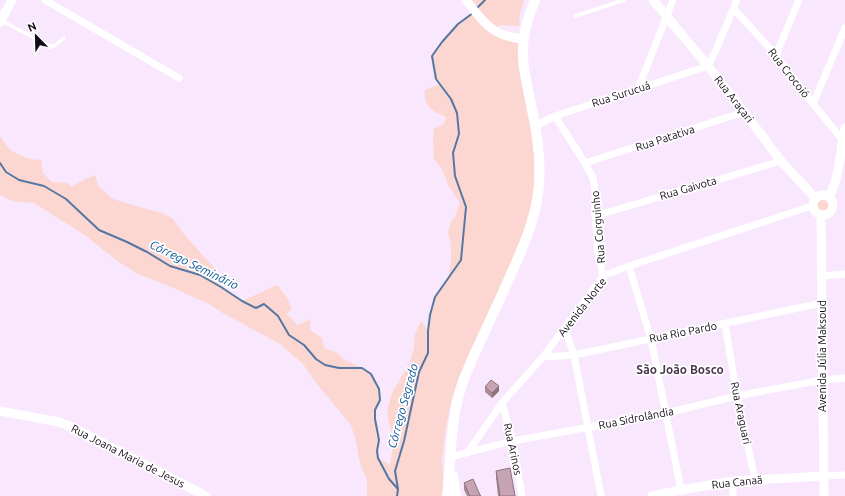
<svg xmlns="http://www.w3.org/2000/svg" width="845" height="496" font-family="Ubuntu,sans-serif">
  <rect width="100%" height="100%" fill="#f9e7fd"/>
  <path fill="#fcd7d2" d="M 464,0 L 524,0 L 520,13 L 519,26 L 499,25 L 495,32 L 519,40 L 519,69 L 531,124 L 534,153 L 534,193 L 531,209 L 524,231 L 492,307 L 470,351 L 459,377 L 452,398 L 446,427 L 442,461 L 444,496 L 367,496 L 367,480 L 360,464 L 356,441 L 351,425 L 316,383 L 303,364 L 280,344 L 221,312 L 209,304 L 169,286 L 138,274 L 119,262 L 83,234 L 34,203 L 12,201 L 0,195 L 0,136 L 11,151 L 29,159 L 41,160 L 43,173 L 52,182 L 67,183 L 72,187 L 83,180 L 95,175 L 99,187 L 113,199 L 143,208 L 162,213 L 173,219 L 183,233 L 216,270 L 221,287 L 242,301 L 277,285 L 287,298 L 292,308 L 287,314 L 297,325 L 311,319 L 310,330 L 322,338 L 324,348 L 336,352 L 345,360 L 362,368 L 371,374 L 379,389 L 380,400 L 375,411 L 375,419 L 379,440 L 377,451 L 378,458 L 390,465 L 394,439 L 389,424 L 387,411 L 392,393 L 410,362 L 414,348 L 415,334 L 421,321 L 428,331 L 430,315 L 435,297 L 448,279 L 451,261 L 451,245 L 448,232 L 451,222 L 455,217 L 460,203 L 448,185 L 442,169 L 434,159 L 433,140 L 434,129 L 444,124 L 446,117 C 432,110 423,107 425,90 L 440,84 L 436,79 L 432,56 C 444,38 456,26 473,12 Z
    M817 206a6 6 0 1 1 12 0a6 6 0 1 1-12 0Z"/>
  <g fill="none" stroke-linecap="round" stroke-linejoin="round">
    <path stroke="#5677a1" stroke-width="2" d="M 476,9 L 485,0
      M 0,163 L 6,172 L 19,180 L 44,186 L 66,199 L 99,230 L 127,242 L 147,252 L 170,266 L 200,275 L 221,287 L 242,301 L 256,308 L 264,304 L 278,316 L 289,335 L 304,345 L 316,359 L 325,365 L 339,368 L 362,368 L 371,374 L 379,389 L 380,400 L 375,410 L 375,419 L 379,440 L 377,451 L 378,458 L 389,479 L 398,489
      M 397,496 L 398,489 L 395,471 L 404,441 L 419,372 L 428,353 L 428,331 L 430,315 L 435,297 L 461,260 L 466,207 L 455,176 L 453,153 L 459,134 L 457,113 L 451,99 L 436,79 L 432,56 L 442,42 L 458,24 L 473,13"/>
    <path stroke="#fff" stroke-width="3.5" d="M 575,16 L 624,0
      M 2,21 L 48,45 L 54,46 L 64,38"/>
    <path stroke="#fff" stroke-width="7" d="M 45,0 L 179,78
      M 734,9 L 776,55 L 813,104 L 842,139
      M 776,55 L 799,0
      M 638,89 L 673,0
      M 813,104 L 845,28
      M 555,116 L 585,163 L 593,178 L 595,191 L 595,216 L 598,252 L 603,276
      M 535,126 L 555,116 L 708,66 L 715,52 L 737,0
      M 585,163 L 744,112
      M 595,216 L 781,161
      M 629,266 L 651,339 L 681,490
      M 822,276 L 845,274
      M 725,324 L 737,396 L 755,479
      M 565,329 L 574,355 L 601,496
      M 543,357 L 574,355 L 822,303
      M 502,403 L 513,441 L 522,496
      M 468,452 L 502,403 L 543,357 L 603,276 L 629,266 L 812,206
      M 450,457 L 513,441 L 666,413 L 737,396 L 822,380 L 845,378
      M 823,476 L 845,475
      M 733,491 L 733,496"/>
    <path stroke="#fff" stroke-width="9" d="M 466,0 C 484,23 492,36 523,39
      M 653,0 L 708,66 L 744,112 L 781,161 L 815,198
      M 0,22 L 12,0
      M813 205a10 10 0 1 1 20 0a10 10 0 1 1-20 0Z
      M 829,196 C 840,178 840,149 845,128
      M 821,216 L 824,496
      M 0,411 L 59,422 L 74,428 L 206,496
      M 652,496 L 681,490 L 734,481 L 823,476"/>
    <path stroke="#fff" stroke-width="10" d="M 453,476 L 456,496
      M 447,496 C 452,456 449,419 464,379 C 478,344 496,309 511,274 C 523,248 534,222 538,194 C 542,166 538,137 532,110 C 528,86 520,62 524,38 C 525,25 530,12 535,0"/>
  </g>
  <path fill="#aa8d98" d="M 485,387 L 499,391 L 492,398 L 485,392 Z
    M 496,471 L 515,496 L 498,496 L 496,478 Z
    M 464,483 L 480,495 L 481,496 L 467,496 L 464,490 Z"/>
  <path fill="#8b737c" d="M 499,386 L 499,391 L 492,398 L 492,393 Z"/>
  <path fill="#c6a4b1" stroke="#8b737c" d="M 491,380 L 499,386 L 492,393 L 485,387 Z
    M 510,468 L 515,496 L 500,496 L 496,471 Z
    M 473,479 L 480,495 L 481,496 L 470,496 L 464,483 Z"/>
  <g text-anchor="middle" stroke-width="3.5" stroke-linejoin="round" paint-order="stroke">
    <g font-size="11" fill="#120b14" stroke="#fff">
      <text transform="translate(789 73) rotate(52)" y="4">Rua Crocoió</text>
      <text transform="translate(621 94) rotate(-18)" y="4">Rua Surucuá</text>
      <text transform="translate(734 99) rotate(52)" y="4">Rua Araçari</text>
      <text transform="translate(665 138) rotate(-18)" y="4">Rua Patativa</text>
      <text transform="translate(688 188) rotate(-16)" y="4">Rua Gaivota</text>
      <text transform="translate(598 227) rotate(-95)" y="4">Rua Corguinho</text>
      <text transform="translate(582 307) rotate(-52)" y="4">Avenida Norte</text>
      <text transform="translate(683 332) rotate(-11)" y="4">Rua Rio Pardo</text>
      <text transform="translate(822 356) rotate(-90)" y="4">Avenida Júlia Maksoud</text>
      <text transform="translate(741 413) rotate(78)" y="4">Rua Araguari</text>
      <text transform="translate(636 418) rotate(-11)" y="4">Rua Sidrolândia</text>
      <text transform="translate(513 449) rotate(78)" y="4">Rua Arinos</text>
      <text transform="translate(128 456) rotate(27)" y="4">Rua Joana Maria de Jesus</text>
      <text transform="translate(737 482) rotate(-6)" y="4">Rua Canaã</text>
    </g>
    <g font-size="12" font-style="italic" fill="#085599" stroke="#fff">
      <text transform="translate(194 265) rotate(26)" y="4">Córrego Seminário</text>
      <text transform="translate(403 406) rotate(-75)" y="4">Córrego Segredo</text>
    </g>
    <g font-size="12" font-weight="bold" fill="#48374d" stroke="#fff">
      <text x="680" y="374">São João Bosco</text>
    </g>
  </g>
  <g transform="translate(36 36) rotate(337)" stroke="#ffffff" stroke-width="3" paint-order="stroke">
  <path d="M0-3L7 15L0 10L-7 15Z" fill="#120b14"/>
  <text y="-6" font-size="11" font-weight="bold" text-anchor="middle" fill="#120b14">N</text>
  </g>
</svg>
